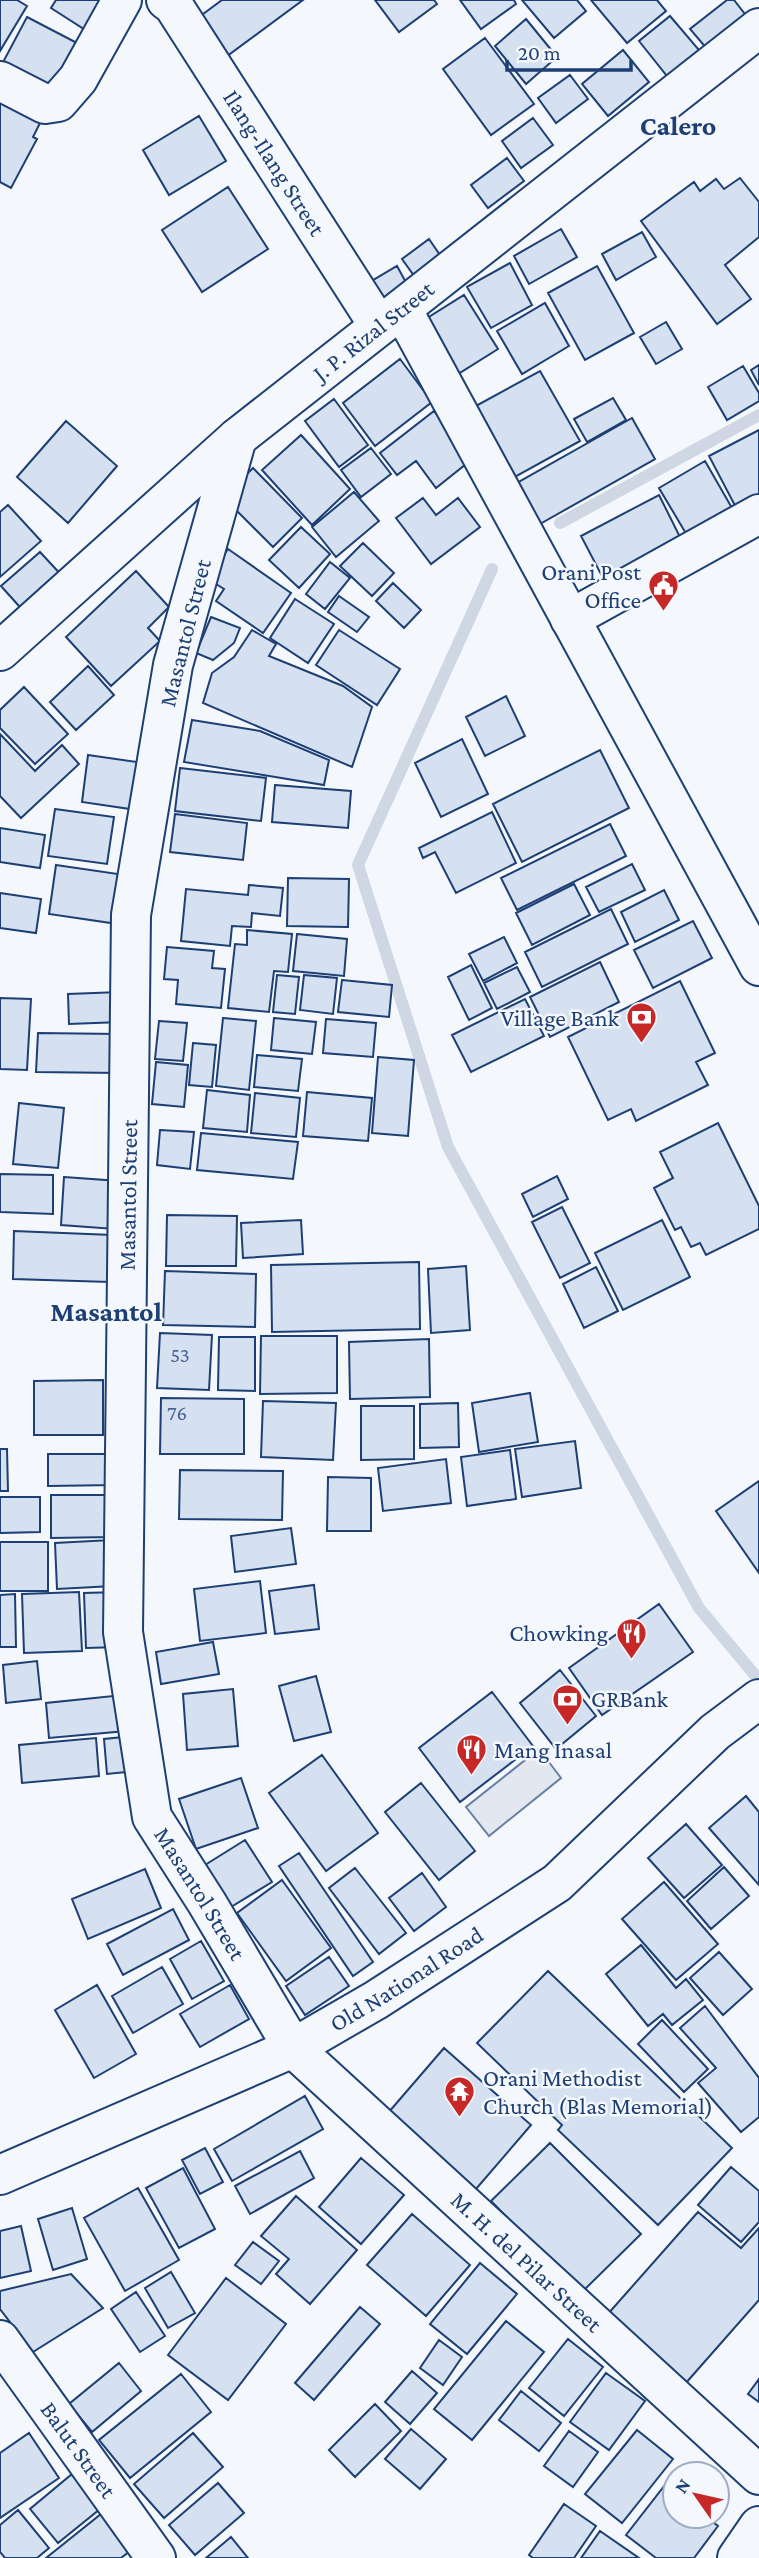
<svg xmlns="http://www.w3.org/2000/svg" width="759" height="2558" font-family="'Crimson Pro',serif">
  <rect width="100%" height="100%" fill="#f4f7fb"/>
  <path fill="#e3e8f0" stroke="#687fa3" stroke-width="2" d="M 539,1749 L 561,1778 L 489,1836 L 466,1807 Z"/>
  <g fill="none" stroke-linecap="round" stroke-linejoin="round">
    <path stroke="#cfd7e4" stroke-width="12" d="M 560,523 L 759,415
      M 492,569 L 358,865 L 448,1147 L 699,1608 L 759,1680"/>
  </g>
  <path fill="#d5e0f0" stroke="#1d3f73" stroke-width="2" d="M 0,0 L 17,0 L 27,6 L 0,51 Z
    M 56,0 L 103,0 L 87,31 L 51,8 Z
    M 222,0 L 303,0 L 219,62 L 191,23 Z
    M 375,0 L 434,0 L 437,4 L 399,32 Z
    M 460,0 L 514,0 L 516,4 L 481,29 Z
    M 522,0 L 577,0 L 586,11 L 554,38 Z
    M 591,0 L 657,0 L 666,11 L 627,43 Z
    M 727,0 L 734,0 L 748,18 L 708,50 L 690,29 Z
    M 670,16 L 699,50 L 667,76 L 639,41 Z
    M 27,17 L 77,43 L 51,92 L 1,66 Z
    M 526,19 L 557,57 L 526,84 L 495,46 Z
    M 485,38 L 534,104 L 491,135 L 443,69 Z
    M 623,50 L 649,82 L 608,116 L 582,84 Z
    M 570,75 L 588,99 L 556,123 L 538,98 Z
    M 0,93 L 46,111 L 33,137 L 37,139 L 11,188 L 0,182 Z
    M 199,116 L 226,161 L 169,195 L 143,150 Z
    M 533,118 L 553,145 L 521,168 L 502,141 Z
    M 507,158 L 524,181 L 488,208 L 471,185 Z
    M 740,178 L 759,202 L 759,237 L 725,265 L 751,299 L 717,324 L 641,221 L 694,182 L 700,191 L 716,179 L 724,189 Z
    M 228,187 L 268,249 L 202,292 L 162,230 Z
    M 561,229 L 577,257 L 529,284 L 514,256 Z
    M 642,232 L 656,257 L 616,280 L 602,254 Z
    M 429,239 L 442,258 L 415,277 L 402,259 Z
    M 510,263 L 532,305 L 491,328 L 467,287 Z
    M 397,266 L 408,286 L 380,301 L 370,282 Z
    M 597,266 L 634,333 L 585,360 L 548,293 Z
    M 464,295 L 498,349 L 458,374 L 424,320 Z
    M 545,303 L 569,346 L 522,374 L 497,331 Z
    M 666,322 L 682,349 L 656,364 L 640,337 Z
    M 400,359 L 432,402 L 375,446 L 343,403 Z
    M 759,365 L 759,385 L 751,370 Z
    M 743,366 L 759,393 L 759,401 L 727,420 L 708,387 Z
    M 540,371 L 580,441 L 513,478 L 474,407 Z
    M 613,398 L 626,420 L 587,442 L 574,419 Z
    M 334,399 L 368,445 L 339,467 L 305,421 Z
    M 434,411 L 471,460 L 436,488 L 416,461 L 397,475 L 380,453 Z
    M 632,418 L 655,459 L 540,524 L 517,483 Z
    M 66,421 L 117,466 L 68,523 L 17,477 Z
    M 759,430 L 759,507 L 741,517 L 709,456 Z
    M 301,435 L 350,489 L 312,525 L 262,470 Z
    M 371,448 L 391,474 L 361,497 L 341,470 Z
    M 705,461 L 736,515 L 691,542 L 659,488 Z
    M 253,468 L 302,518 L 273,547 L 223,497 Z
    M 354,492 L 379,521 L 336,557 L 312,527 Z
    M 659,495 L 680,537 L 603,578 L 581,536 Z
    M 423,498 L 436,515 L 458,498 L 480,527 L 431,564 L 396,518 Z
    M 8,505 L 41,541 L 0,577 L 0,512 Z
    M 301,527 L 330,554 L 299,588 L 269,560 Z
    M 363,543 L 394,573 L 372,596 L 340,566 Z
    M 228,549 L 291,593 L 263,633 L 216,601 L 224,589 L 208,579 Z
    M 40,552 L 65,579 L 27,615 L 1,586 Z
    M 330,562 L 350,578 L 325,609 L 306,594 Z
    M 136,571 L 169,607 L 148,628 L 160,641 L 111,686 L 66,637 Z
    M 393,583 L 421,610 L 404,628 L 376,601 Z
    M 339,596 L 369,617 L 357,632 L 328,612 Z
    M 295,599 L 334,624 L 308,663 L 270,638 Z
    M 211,617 L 240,628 L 234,643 L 213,660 L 196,653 Z
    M 252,630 L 276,644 L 269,656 L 343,686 L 372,707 L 352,767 L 203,703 L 212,673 L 234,657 Z
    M 339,630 L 400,669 L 377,705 L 316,665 Z
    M 88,666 L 114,695 L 76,730 L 50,702 Z
    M 24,687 L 68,734 L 35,764 L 0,728 L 0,710 Z
    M 506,696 L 525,736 L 485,756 L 466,717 Z
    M 192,720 L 260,731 L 329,760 L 324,785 L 184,762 Z
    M 0,734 L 35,771 L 62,745 L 79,764 L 21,818 L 0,796 Z
    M 462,739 L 488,794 L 441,817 L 415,763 Z
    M 600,750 L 629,808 L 522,862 L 493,804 Z
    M 88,755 L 144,763 L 137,810 L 82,802 Z
    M 180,768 L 266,778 L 261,821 L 175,811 Z
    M 275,785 L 351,791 L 348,828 L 272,822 Z
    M 55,809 L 114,817 L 107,864 L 48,856 Z
    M 492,812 L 516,863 L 456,893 L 435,852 L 423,858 L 419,848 Z
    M 175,814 L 247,823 L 243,860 L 170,852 Z
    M 610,824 L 626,856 L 517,910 L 501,878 Z
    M 0,828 L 45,835 L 40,868 L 0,862 Z
    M 632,864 L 645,890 L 599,912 L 586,887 Z
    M 56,865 L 118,874 L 111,923 L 49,914 Z
    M 288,878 L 349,879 L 348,927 L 287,926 Z
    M 574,884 L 590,915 L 532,945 L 516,913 Z
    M 249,885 L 283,888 L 280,916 L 252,913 L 251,927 L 232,926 L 230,946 L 181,941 L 186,889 L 248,895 Z
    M 664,890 L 679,920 L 635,942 L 621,912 Z
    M 0,893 L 41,899 L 36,933 L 0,928 Z
    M 611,909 L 628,944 L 542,987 L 525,952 Z
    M 693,921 L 712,958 L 653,988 L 634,950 Z
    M 247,930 L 292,934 L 288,972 L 274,971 L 269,1012 L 228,1008 L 235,944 L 247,945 Z
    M 297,934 L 347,939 L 344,976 L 293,971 Z
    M 504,937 L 517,963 L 483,981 L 469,954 Z
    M 167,947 L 214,951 L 212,968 L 225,969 L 221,1008 L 176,1004 L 178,980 L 164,979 Z
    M 600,962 L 619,1002 L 550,1037 L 530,997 Z
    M 471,965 L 492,1008 L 469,1020 L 448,977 Z
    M 517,967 L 530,992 L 497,1009 L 484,983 Z
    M 277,975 L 299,977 L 295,1014 L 273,1012 Z
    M 304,975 L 337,978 L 333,1014 L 300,1010 Z
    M 342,980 L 392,985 L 389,1017 L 338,1012 Z
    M 680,981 L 715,1053 L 696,1062 L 708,1085 L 636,1121 L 631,1109 L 608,1120 L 568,1037 Z
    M 120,992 L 121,1022 L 69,1024 L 68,994 Z
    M 0,998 L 31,999 L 27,1070 L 0,1069 Z
    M 525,999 L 544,1036 L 471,1072 L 452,1035 Z
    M 223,1018 L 256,1021 L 249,1090 L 216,1086 Z
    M 274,1018 L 316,1022 L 312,1054 L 271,1050 Z
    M 326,1019 L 376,1023 L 373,1057 L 323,1053 Z
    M 159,1021 L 187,1023 L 183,1061 L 155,1059 Z
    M 38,1033 L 119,1034 L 119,1073 L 36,1072 Z
    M 193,1043 L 216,1045 L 212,1087 L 189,1085 Z
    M 257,1055 L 302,1059 L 298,1091 L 254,1087 Z
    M 378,1057 L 414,1060 L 408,1136 L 372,1133 Z
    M 156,1062 L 188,1065 L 184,1107 L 152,1104 Z
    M 207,1090 L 250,1095 L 247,1132 L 203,1128 Z
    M 307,1092 L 372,1098 L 368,1141 L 303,1136 Z
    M 255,1093 L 300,1098 L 296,1137 L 251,1133 Z
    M 19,1103 L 64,1108 L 58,1168 L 13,1164 Z
    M 718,1123 L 759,1206 L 759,1229 L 706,1255 L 700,1243 L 691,1247 L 681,1227 L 675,1230 L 654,1188 L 673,1178 L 660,1152 Z
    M 160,1130 L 194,1132 L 190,1169 L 157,1165 Z
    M 201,1133 L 298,1142 L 293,1179 L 197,1170 Z
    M 0,1174 L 53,1175 L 53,1214 L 0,1212 Z
    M 557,1176 L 568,1199 L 533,1217 L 522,1194 Z
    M 64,1177 L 119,1181 L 115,1229 L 61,1225 Z
    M 562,1207 L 590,1263 L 560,1278 L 532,1222 Z
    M 167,1215 L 237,1216 L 236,1266 L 166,1266 Z
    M 301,1220 L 303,1254 L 243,1258 L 241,1223 Z
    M 662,1220 L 690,1277 L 623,1310 L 595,1253 Z
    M 14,1231 L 112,1235 L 110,1282 L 13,1279 Z
    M 419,1262 L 420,1329 L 272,1332 L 271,1265 Z
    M 466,1266 L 470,1330 L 431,1333 L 428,1269 Z
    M 596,1267 L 618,1311 L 584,1328 L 563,1284 Z
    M 165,1271 L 256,1274 L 255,1327 L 163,1325 Z
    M 160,1333 L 212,1335 L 209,1390 L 157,1388 Z
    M 261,1336 L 337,1336 L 337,1393 L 260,1394 Z
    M 219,1337 L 255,1337 L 255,1391 L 218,1390 Z
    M 429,1339 L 430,1397 L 350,1399 L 349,1342 Z
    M 103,1380 L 103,1435 L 34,1435 L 34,1381 Z
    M 530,1393 L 538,1442 L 479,1452 L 472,1403 Z
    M 161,1398 L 244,1399 L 244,1454 L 160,1454 Z
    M 263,1401 L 336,1403 L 333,1460 L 261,1457 Z
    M 458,1403 L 459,1447 L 420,1448 L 420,1404 Z
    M 361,1406 L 414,1406 L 414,1459 L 361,1460 Z
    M 575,1441 L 581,1488 L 522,1497 L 515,1449 Z
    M 0,1449 L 7,1449 L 8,1491 L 0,1491 Z
    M 510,1450 L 516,1499 L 467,1506 L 461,1457 Z
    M 48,1454 L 115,1454 L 115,1485 L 48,1486 Z
    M 446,1459 L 451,1503 L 383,1511 L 378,1468 Z
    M 180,1470 L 283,1471 L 282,1520 L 179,1519 Z
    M 328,1477 L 371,1478 L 371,1531 L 327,1531 Z
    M 759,1481 L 759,1573 L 716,1511 Z
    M 51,1495 L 112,1495 L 112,1537 L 51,1538 Z
    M 0,1497 L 40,1497 L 40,1532 L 0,1533 Z
    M 291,1528 L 296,1564 L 235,1572 L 231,1536 Z
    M 111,1540 L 113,1586 L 57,1589 L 55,1543 Z
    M 0,1542 L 48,1542 L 48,1591 L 0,1591 Z
    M 260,1581 L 266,1633 L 200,1641 L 194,1589 Z
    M 314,1585 L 319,1629 L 275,1634 L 269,1591 Z
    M 79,1592 L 82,1651 L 24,1653 L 22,1594 Z
    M 118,1592 L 120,1647 L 86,1648 L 84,1593 Z
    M 15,1594 L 16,1647 L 0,1647 L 0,1595 Z
    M 659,1604 L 693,1652 L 602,1715 L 569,1668 Z
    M 213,1642 L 219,1674 L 161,1684 L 156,1652 Z
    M 37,1661 L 41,1699 L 6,1703 L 3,1665 Z
    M 560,1670 L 596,1716 L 556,1749 L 520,1703 Z
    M 316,1676 L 331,1732 L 294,1741 L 279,1686 Z
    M 233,1689 L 238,1746 L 187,1750 L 183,1694 Z
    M 492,1692 L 533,1746 L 460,1802 L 419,1748 Z
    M 123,1695 L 126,1731 L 49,1738 L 46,1703 Z
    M 133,1736 L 136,1771 L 107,1774 L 104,1739 Z
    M 96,1738 L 99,1776 L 22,1783 L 19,1745 Z
    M 322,1755 L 378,1833 L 326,1871 L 269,1793 Z
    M 241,1778 L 258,1828 L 196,1849 L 179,1799 Z
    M 421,1783 L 475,1851 L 439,1880 L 385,1812 Z
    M 746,1796 L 759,1812 L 759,1885 L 709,1828 Z
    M 686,1824 L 722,1865 L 684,1898 L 648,1858 Z
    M 245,1840 L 272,1882 L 231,1907 L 205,1865 Z
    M 299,1853 L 373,1962 L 353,1976 L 279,1866 Z
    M 724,1867 L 749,1896 L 711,1929 L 687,1901 Z
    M 355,1868 L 406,1933 L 379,1954 L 329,1888 Z
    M 145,1869 L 161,1908 L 88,1939 L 72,1899 Z
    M 422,1873 L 446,1907 L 414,1931 L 389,1898 Z
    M 282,1880 L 331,1948 L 286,1981 L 237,1913 Z
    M 664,1882 L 718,1944 L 676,1980 L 622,1919 Z
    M 173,1909 L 189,1940 L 123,1975 L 107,1944 Z
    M 201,1941 L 224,1981 L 192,1999 L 170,1959 Z
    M 641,1945 L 676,1988 L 686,1979 L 703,2000 L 672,2025 L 663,2014 L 648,2026 L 606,1974 Z
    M 719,1952 L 752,1989 L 723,2015 L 690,1978 Z
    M 329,1957 L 349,1986 L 305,2015 L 286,1986 Z
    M 162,1967 L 183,2004 L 133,2033 L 112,1996 Z
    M 548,1971 L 732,2148 L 658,2225 L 558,2130 L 562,2125 L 477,2043 Z
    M 97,1985 L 136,2054 L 94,2078 L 55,2010 Z
    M 230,1985 L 249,2019 L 200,2047 L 180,2014 Z
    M 705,2006 L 759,2078 L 759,2117 L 741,2132 L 698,2083 L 716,2068 L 680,2028 Z
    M 662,2020 L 708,2069 L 684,2092 L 638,2044 Z
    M 444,2048 L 531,2125 L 476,2189 L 388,2113 Z
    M 305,2096 L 323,2129 L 232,2181 L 214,2149 Z
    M 550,2143 L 641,2234 L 581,2293 L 491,2201 Z
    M 205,2148 L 223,2182 L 200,2194 L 182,2160 Z
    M 300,2151 L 314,2178 L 250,2214 L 235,2186 Z
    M 361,2158 L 404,2195 L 361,2244 L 319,2207 Z
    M 731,2167 L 759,2191 L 759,2222 L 741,2242 L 698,2205 Z
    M 183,2168 L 215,2229 L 179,2248 L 146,2188 Z
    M 138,2188 L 179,2260 L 125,2291 L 84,2218 Z
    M 296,2196 L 357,2250 L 310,2304 L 276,2274 L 289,2259 L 261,2236 Z
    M 72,2208 L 87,2259 L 53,2270 L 38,2219 Z
    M 698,2212 L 741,2248 L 759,2228 L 759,2300 L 685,2384 L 607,2315 Z
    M 412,2214 L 470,2265 L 426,2316 L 367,2265 Z
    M 21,2226 L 31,2271 L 0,2278 L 0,2231 Z
    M 253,2242 L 279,2261 L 261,2284 L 235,2265 Z
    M 480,2263 L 517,2294 L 467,2354 L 430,2324 Z
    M 171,2272 L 195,2313 L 168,2328 L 145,2288 Z
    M 71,2274 L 103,2308 L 33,2352 L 0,2309 L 0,2291 Z
    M 226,2278 L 286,2324 L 228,2400 L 168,2355 Z
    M 136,2292 L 165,2336 L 140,2352 L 111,2309 Z
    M 360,2307 L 380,2324 L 314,2400 L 295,2383 Z
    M 506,2321 L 544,2352 L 472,2440 L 434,2409 Z
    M 568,2339 L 603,2367 L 564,2416 L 529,2388 Z
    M 439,2340 L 462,2357 L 443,2385 L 420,2368 Z
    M 119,2363 L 141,2391 L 92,2432 L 69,2404 Z
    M 412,2371 L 437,2393 L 410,2424 L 385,2402 Z
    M 606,2373 L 645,2401 L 609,2450 L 570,2422 Z
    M 181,2374 L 211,2412 L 130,2478 L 99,2440 Z
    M 759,2379 L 759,2402 L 748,2394 Z
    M 521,2391 L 561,2423 L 539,2451 L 499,2420 Z
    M 375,2404 L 401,2431 L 355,2477 L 329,2450 Z
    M 411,2429 L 446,2459 L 420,2489 L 385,2459 Z
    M 637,2430 L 673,2459 L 622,2523 L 585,2494 Z
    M 569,2431 L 598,2452 L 573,2487 L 544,2466 Z
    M 29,2433 L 59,2478 L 0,2518 L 0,2453 Z
    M 193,2433 L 223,2467 L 164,2518 L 134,2484 Z
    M 72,2474 L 100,2509 L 58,2543 L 30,2509 Z
    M 218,2483 L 244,2513 L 195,2555 L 169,2525 Z
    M 665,2485 L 675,2493 L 675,2516 L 705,2516 L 718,2526 L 694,2558 L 656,2558 L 626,2535 Z
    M 564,2504 L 596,2526 L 574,2558 L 533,2558 L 529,2555 Z
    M 18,2510 L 49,2548 L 37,2558 L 5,2558 L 0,2552 L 0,2525 Z
    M 101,2514 L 130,2551 L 121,2558 L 46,2558 Z
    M 600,2531 L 639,2558 L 581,2558 Z
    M 231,2537 L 248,2558 L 206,2558 Z"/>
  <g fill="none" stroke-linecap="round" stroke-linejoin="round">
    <defs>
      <g id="minor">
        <path id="s1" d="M 166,0 L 173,5 L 379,326"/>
        <path d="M 0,81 L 45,104 L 58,102 L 78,79 L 122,0"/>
        <path d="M 402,309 L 759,966"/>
        <path id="s2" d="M 237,438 L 173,665 L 131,915 L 123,1632 L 152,1817 L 207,1903 L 293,2048 L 759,2475"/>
        <path d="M 570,619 L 759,514"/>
        <path id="s3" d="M 0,651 L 237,438 L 759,28"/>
        <path id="s4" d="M 0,2340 L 156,2558"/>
        <path d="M 737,2558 L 759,2526"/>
      </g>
      <g id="major">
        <path id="s5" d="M 0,2175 L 293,2048 L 376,2000 L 557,1883 L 715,1732 L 759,1699"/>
      </g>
    </defs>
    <use href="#minor" stroke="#1d3f73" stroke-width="42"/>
    <use href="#major" stroke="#1d3f73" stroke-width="42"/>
    <use href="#minor" stroke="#f4f7fb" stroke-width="38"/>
    <use href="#major" stroke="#f4f7fb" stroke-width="38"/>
  </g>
  <defs>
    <symbol id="civic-pin" viewBox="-11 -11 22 30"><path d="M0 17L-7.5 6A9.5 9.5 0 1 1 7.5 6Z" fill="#c62828" stroke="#f4f7fb"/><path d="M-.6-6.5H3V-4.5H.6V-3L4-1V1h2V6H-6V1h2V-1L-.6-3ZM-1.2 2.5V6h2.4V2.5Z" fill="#fff"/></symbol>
    <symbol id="bank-pin" viewBox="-11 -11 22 30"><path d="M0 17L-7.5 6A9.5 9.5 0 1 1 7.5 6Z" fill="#c62828" stroke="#f4f7fb"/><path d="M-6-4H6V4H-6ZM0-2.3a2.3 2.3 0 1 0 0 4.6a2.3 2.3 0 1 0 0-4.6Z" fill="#fff"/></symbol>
    <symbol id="restaurant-pin" viewBox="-11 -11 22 30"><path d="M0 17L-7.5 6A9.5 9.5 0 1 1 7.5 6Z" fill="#c62828" stroke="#f4f7fb"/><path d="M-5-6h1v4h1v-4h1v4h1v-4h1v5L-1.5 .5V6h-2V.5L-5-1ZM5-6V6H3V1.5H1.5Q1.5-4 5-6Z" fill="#fff"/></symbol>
    <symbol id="temple-pin" viewBox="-11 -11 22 30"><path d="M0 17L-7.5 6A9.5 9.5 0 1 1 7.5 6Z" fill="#c62828" stroke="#f4f7fb"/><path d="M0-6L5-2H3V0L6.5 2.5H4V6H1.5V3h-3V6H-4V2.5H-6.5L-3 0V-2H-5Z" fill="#fff"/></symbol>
  </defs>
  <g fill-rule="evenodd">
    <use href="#civic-pin" x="646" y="568" width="35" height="47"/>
    <use href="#bank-pin" x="624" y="1000" width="35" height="47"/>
    <use href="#restaurant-pin" x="614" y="1616" width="35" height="47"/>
    <use href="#bank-pin" x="550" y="1682" width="35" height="47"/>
    <use href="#restaurant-pin" x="454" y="1732" width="35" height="47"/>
    <use href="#temple-pin" x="442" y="2074" width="35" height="47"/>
  </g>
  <g text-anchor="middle" stroke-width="5" stroke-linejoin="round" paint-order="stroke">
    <g font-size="21" fill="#4b6792">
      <text x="180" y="1362">53</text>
      <text x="177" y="1420">76</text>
    </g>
    <g font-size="24" fill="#1d3f73" stroke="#f4f7fb">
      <text dy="8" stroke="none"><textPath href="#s1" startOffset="196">Ilang-Ilang Street</textPath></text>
      <text dy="8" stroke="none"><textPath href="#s3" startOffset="492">J. P. Rizal Street</textPath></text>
      <text transform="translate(185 633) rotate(-76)" y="8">Masantol Street</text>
      <text transform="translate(128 1195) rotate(-89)" y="8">Masantol Street</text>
      <text dy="8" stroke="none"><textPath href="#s2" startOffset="1484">Masantol Street</textPath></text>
      <text dy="8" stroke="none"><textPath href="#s5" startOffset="452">Old National Road</textPath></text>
      <text dy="8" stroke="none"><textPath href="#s2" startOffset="1981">M. H. del Pilar Street</textPath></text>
      <text dy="8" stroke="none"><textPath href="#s4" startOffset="135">Balut Street</textPath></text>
    </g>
    <g font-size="24" fill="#1d3f73" stroke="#f4f7fb" text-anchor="end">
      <text x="641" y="580">Orani Post<tspan x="641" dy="28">Office</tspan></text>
      <text x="619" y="1026">Village Bank</text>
      <text x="608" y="1641">Chowking</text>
      <text x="591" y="1707" text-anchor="start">GRBank</text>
      <text x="494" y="1758" text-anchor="start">Mang Inasal</text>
      <text x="483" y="2086" text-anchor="start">Orani Methodist<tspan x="483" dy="28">Church (Blas Memorial)</tspan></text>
    </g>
    <g font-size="28" font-weight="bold" fill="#1d3f73" stroke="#f4f7fb">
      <text x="678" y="135">Calero</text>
      <text x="106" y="1321">Masantol</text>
    </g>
  </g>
  <g transform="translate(696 2495) rotate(304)"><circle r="33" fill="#f4f7fb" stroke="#9eadc5" stroke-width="2"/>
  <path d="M0-5L12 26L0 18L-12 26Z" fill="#c62828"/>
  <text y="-10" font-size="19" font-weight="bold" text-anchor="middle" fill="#1d3f73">N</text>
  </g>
  <path d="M507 60v10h124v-10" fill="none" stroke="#1d3f73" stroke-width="3.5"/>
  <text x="518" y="60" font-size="21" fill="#1d3f73" stroke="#f4f7fb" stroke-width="5" paint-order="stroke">20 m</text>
</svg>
